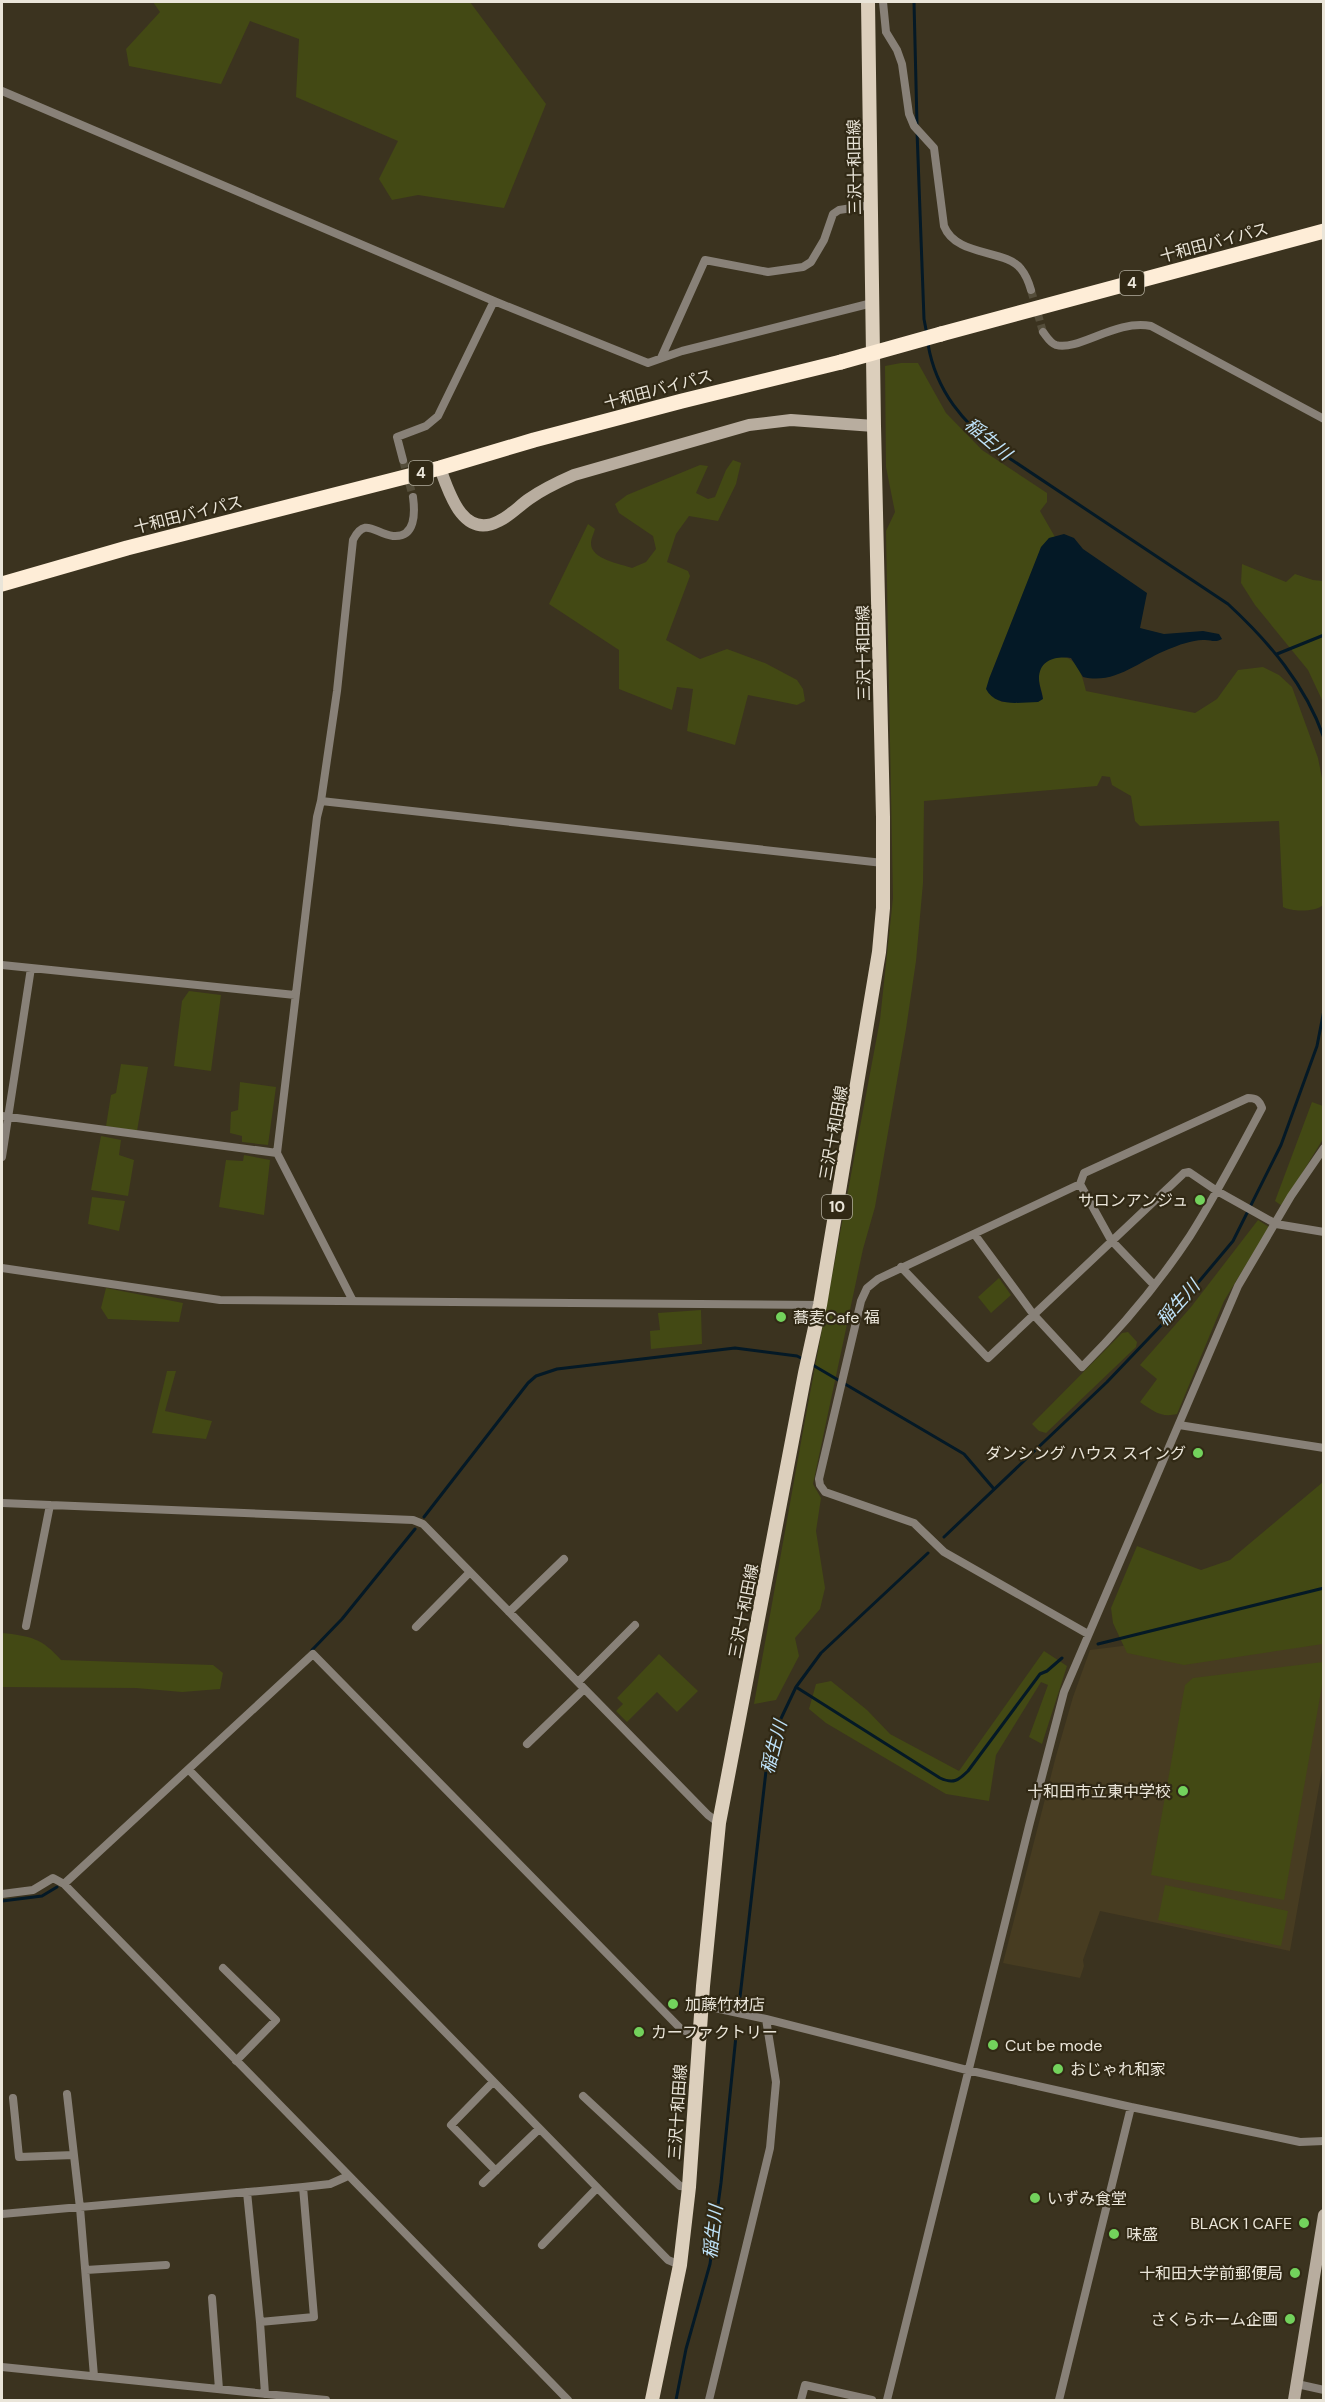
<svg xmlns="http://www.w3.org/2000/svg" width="1325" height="2402" font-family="'DM Sans','Noto Sans JP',sans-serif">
  <rect width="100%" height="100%" fill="#3b331f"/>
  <path fill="#473c21" d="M 1323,1621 L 1323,1764 L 1290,1951 L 1100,1911 L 1083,1960 L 1084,1966 L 1080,1978 L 1003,1963 L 1056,1756 L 1073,1697 L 1090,1650 Z"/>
  <path fill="#434914" d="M 153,2 L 470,2 L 546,104 L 504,208 L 418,195 L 392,200 L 379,179 L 398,141 L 296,97 L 299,39 L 250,21 L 221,84 L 129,66 L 126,49 L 160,12 Z
    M 901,363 L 918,363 L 946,413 L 982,450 L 1047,493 L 1047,502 L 1040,511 L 1055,537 L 1049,538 L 1041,548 L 989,679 L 1001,702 L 1038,702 L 1043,698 C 1042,689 1036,679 1040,670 C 1043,663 1048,660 1054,658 C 1076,652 1082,674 1086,691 L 1195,713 L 1217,699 L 1238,670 L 1263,667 L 1279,675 L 1292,687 L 1318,758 L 1323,783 L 1323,905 C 1316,912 1292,912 1283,907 L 1279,821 L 1140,826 L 1135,821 L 1131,796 L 1112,785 L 1110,777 L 1102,776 L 1097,786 L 924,801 L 923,883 L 916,961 L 906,1029 L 875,1207 L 863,1249 L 813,1484 L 821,1498 L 816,1531 L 825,1588 L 820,1609 L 795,1638 L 799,1656 L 776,1700 L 754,1704 L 803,1431 L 880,1020 L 893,898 L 886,531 L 895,512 L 886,467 L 885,366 Z
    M 733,460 L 741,463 L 736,484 L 718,521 L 689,516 L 676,534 L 667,562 L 688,571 L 690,576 L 666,640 L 700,659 L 727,649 L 765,663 L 797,680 L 803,689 L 805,701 L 797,705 L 748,695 L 735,745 L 687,731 L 693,689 L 677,687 L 672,710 L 619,689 L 619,650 L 549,604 L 588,524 L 595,529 C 594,533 591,539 591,543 C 590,559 621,564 632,568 L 646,562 L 656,549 L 653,536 L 619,513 L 615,504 L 627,495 L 700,465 L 708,466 L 696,493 L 708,499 L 715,497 L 726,470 Z
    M 1242,564 L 1286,582 L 1295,574 L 1313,580 L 1323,581 L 1323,702 L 1308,670 L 1255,605 L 1241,583 Z
    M 189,991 L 221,995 L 211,1071 L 174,1066 L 182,1001 Z
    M 121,1064 L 148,1067 L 137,1131 L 106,1126 L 111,1095 L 116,1093 Z
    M 240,1082 L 276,1087 L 268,1145 L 242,1142 L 242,1136 L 230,1133 L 231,1112 L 238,1110 Z
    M 1312,1102 L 1323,1106 L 1323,1139 L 1282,1206 L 1275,1201 Z
    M 101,1136 L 121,1140 L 119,1155 L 134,1160 L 128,1196 L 91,1190 Z
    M 244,1155 L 270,1160 L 264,1215 L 219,1207 L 226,1160 L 243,1161 Z
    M 92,1197 L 125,1201 L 119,1231 L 88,1224 Z
    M 1258,1220 L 1269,1227 L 1224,1301 L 1177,1414 C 1161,1418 1153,1411 1140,1402 L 1157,1379 L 1140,1365 L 1191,1307 Z
    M 999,1278 L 1011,1295 L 991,1313 L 978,1297 Z
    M 106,1288 L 183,1303 L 179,1322 L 108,1319 L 101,1308 Z
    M 701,1310 L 702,1344 L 651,1349 L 650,1331 L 660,1330 L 658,1313 Z
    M 1128,1332 L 1137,1342 L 1136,1347 L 1046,1433 L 1039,1431 L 1032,1424 L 1122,1333 Z
    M 167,1371 L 176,1371 L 165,1411 L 212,1421 L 206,1439 L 152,1433 Z
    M 1323,1482 L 1323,1644 L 1184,1665 L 1127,1653 L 1113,1623 L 1111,1608 L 1137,1546 L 1201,1570 L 1230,1560 Z
    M 2,1633 C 30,1636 42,1638 61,1660 L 213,1665 L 223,1673 L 220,1689 L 182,1692 L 136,1688 L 2,1687 Z
    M 1044,1651 L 1067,1666 L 1042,1744 L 1029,1737 L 1048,1685 L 1041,1682 L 996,1755 L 989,1801 L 946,1794 L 826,1723 L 809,1709 L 816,1684 L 831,1681 L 867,1710 L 890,1734 L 959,1771 Z
    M 659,1654 L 698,1691 L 677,1712 L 657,1692 L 627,1722 L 616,1711 L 623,1704 L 617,1698 Z
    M 1323,1662 L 1323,1680 L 1284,1900 L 1151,1875 L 1185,1685 L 1193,1678 Z
    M 1165,1885 L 1288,1911 L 1281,1946 L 1158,1920 Z"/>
  <path fill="#041926" d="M 1064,534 L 1074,538 L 1083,549 L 1147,593 L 1140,628 L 1164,634 L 1203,631 L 1219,634 L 1222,639 C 1214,643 1212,640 1205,640 C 1195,639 1178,645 1169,649 C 1140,660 1116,685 1083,677 L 1071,658 C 1055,656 1039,660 1039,679 C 1039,685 1042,692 1043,699 L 1038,702 C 1019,702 996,708 986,689 L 989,679 L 1041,547 L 1049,538 Z"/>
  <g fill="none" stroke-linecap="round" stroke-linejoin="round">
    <path stroke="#041926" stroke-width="3" d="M 914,2 L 917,125
      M 917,131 L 924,319 L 927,335
      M 928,344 C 936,392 964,423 1000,452 L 1228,604 C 1269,642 1305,684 1324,738
      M 1277,654 L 1324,635
      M 811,1364 L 964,1454 L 994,1489
      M 424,1517 L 528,1383 L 536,1376 L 557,1369 L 735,1348 L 797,1356 L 803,1359
      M 944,1537 L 1107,1382 L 1170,1316 L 1233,1241 L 1281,1145 L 1317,1046 L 1324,1010
      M 1098,1644 L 1324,1588
      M 312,1650 L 342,1619 L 415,1529
      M 796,1687 L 940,1778 C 953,1784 958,1781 968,1771 L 1040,1674 L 1047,1671 L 1062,1658
      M 2,1901 L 42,1896 L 57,1887
      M 740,1997 L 766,1771 L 776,1729 L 796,1687 L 821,1653 L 928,1553
      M 676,2400 L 686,2349 L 710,2264 L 721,2183 L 737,2026"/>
    <path stroke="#554e3b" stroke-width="8" stroke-dasharray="8 4" stroke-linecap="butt" d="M 1031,290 L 1043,332
      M 403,460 L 413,497"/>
    <path stroke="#888178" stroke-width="8" d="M 883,2 L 886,32 L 897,50 L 902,64 L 909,114 L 914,126 L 934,148 L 944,226 C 956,257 1006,249 1021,269 C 1026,275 1029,283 1031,290
      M 2,91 L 494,301 L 648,363 L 682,351 L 872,303
      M 1043,332 C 1047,337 1050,343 1056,345 C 1079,351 1116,319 1151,326 L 1324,419
      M 661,358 L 705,260 L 768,272 L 803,267 L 811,262 L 824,240 L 833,214 L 839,210 L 871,205
      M 403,460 L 397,437 L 426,426 L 438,416 L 494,301
      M 321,801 L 883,863
      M 2,965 L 295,995
      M 2,1116 L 277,1153
      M 2,1157 L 31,968
      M 975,1235 L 1033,1314 L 1082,1367 C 1122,1327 1159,1283 1190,1236 C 1216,1195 1239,1151 1262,1108 C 1259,1100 1256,1098 1248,1098 L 1084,1173 L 1080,1184
      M 901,1267 L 988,1358 L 1184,1173 L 1189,1172 L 1217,1191 L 1276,1224 L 1324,1232
      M 2,1268 L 220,1300 L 820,1305
      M 353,1301 L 277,1153 L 317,817 L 321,801 L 337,691 L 353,540 C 365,516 375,534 393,536 C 416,538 415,512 413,497
      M 1179,1425 L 1324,1448
      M 2,1503 L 413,1520 L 423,1524 L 708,1815 L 719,1823
      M 509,1612 L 564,1559
      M 26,1626 L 50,1505
      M 416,1627 L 470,1572
      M 1088,1634 L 944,1552 L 914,1523 L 825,1492 L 820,1485 L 819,1479 L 861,1301 L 867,1288 L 878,1279 L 1080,1184 L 1111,1240 L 1154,1285
      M 578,1682 L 635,1625
      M 527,1744 L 584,1689
      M 189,1770 L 668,2260 L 680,2265
      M 64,1884 L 313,1654 L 681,2029 L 698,2037
      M 2,1894 L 33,1890 L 53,1878 L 64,1884 L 568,2400
      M 223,1968 L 276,2020 L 236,2061
      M 701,2005 L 766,2019 L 967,2070 L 1131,2107 L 1300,2142 L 1324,2141
      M 493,2082 L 451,2125 L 496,2171
      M 67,2094 L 80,2208 L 94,2376
      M 583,2096 L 680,2186 L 689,2187
      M 13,2098 L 19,2157 L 74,2155
      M 483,2183 L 539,2129
      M 247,2192 L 260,2322 L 265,2394
      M 2,2214 L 303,2187 L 330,2184 L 348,2176
      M 542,2245 L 597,2188
      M 86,2270 L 166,2265
      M 212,2298 L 219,2389
      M 260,2322 L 314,2317 L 303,2187
      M 2,2367 L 326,2400
      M 1297,2384 L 1324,2390
      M 709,2400 L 770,2148 L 776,2082 L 766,2019
      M 801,2400 L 805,2385 L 872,2400
      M 887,2400 L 1029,1826 L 1064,1692 L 1238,1286 L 1291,1196 L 1324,1148
      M 1059,2400 L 1131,2107"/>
    <path stroke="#b8ad9f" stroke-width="12" d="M 440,468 C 449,493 463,540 499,521 C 510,516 519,506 529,499 C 543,489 558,482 574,475 L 749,425 L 791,420 L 874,426
      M 1294,2400 L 1324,2215"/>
    <path stroke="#dccfbc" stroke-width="14" d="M 652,2400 L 680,2265 L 689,2187 L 703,1986 L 719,1823 L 805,1373 L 820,1305 L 879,952 L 883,908 L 883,817 L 874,426 L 868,2"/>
    <path stroke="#feedd7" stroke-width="15" d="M 941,334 L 1324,231
      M 2,584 L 127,548 L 440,468 L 534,440 L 682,401 L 841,362"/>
    <path stroke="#feedd7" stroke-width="15" d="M 841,362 L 941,334"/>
  </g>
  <g fill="#73d25c" stroke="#312915" stroke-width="2">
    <circle cx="1200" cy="1200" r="6"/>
    <circle cx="781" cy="1317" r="6"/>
    <circle cx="1198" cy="1453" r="6"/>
    <circle cx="1183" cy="1791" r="6"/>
    <circle cx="673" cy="2004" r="6"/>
    <circle cx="639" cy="2032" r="6"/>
    <circle cx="993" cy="2045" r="6"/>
    <circle cx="1058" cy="2069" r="6"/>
    <circle cx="1035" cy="2198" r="6"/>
    <circle cx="1304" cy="2223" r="6"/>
    <circle cx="1114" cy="2234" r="6"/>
    <circle cx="1295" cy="2273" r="6"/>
    <circle cx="1290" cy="2319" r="6"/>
  </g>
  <g text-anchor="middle" stroke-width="4.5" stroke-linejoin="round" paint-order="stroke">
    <g fill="#312915" stroke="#b2ad9e" stroke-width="1.5">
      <rect x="1120" y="271" width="24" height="24" rx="4.5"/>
      <rect x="409" y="461" width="24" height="24" rx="4.5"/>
      <rect x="822" y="1195" width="30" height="24" rx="4.5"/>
    </g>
    <g font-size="15" font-weight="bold" fill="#eae5d9">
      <text x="1132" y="288">4</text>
      <text x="421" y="478">4</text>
      <text x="837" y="1212">10</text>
    </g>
    <g font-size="16" fill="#eae5d9" stroke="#312915">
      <text transform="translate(854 167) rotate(-91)" y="6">三沢十和田線</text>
      <text transform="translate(1214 242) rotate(-15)" y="6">十和田バイパス</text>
      <text transform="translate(658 389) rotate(-15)" y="6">十和田バイパス</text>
      <text transform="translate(188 514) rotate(-14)" y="6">十和田バイパス</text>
      <text transform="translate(863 653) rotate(-91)" y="6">三沢十和田線</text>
      <text transform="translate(833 1133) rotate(-80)" y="6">三沢十和田線</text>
      <text transform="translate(743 1611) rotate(-79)" y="6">三沢十和田線</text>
      <text transform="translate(677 2112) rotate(-86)" y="6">三沢十和田線</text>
    </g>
    <g font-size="16" fill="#eae5d9" stroke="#312915" text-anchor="start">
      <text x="1188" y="1206" text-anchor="end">サロンアンジュ</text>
      <text x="793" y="1323">蕎麦Cafe 福</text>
      <text x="1186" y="1459" text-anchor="end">ダンシング ハウス スイング</text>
      <text x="1171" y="1797" text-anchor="end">十和田市立東中学校</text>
      <text x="685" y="2010">加藤竹材店</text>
      <text x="651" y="2038">カーファクトリー</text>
      <text x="1005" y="2051">Cut be mode</text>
      <text x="1070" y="2075">おじゃれ和家</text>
      <text x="1047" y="2204">いずみ食堂</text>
      <text x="1292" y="2229" text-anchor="end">BLACK 1 CAFE</text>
      <text x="1126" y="2240">味盛</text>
      <text x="1283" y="2279" text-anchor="end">十和田大学前郵便局</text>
      <text x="1278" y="2325" text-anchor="end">さくらホーム企画</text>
    </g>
    <g font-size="18" font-style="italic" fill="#bfe3fa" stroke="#312915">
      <text transform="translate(988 439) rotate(40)" y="6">稲生川</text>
      <text transform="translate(1178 1303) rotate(-48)" y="6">稲生川</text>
      <text transform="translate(774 1747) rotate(-75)" y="6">稲生川</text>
      <text transform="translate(713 2232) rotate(-83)" y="6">稲生川</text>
    </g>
  </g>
  <rect width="1325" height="2402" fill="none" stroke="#eae5d9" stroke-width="6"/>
</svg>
